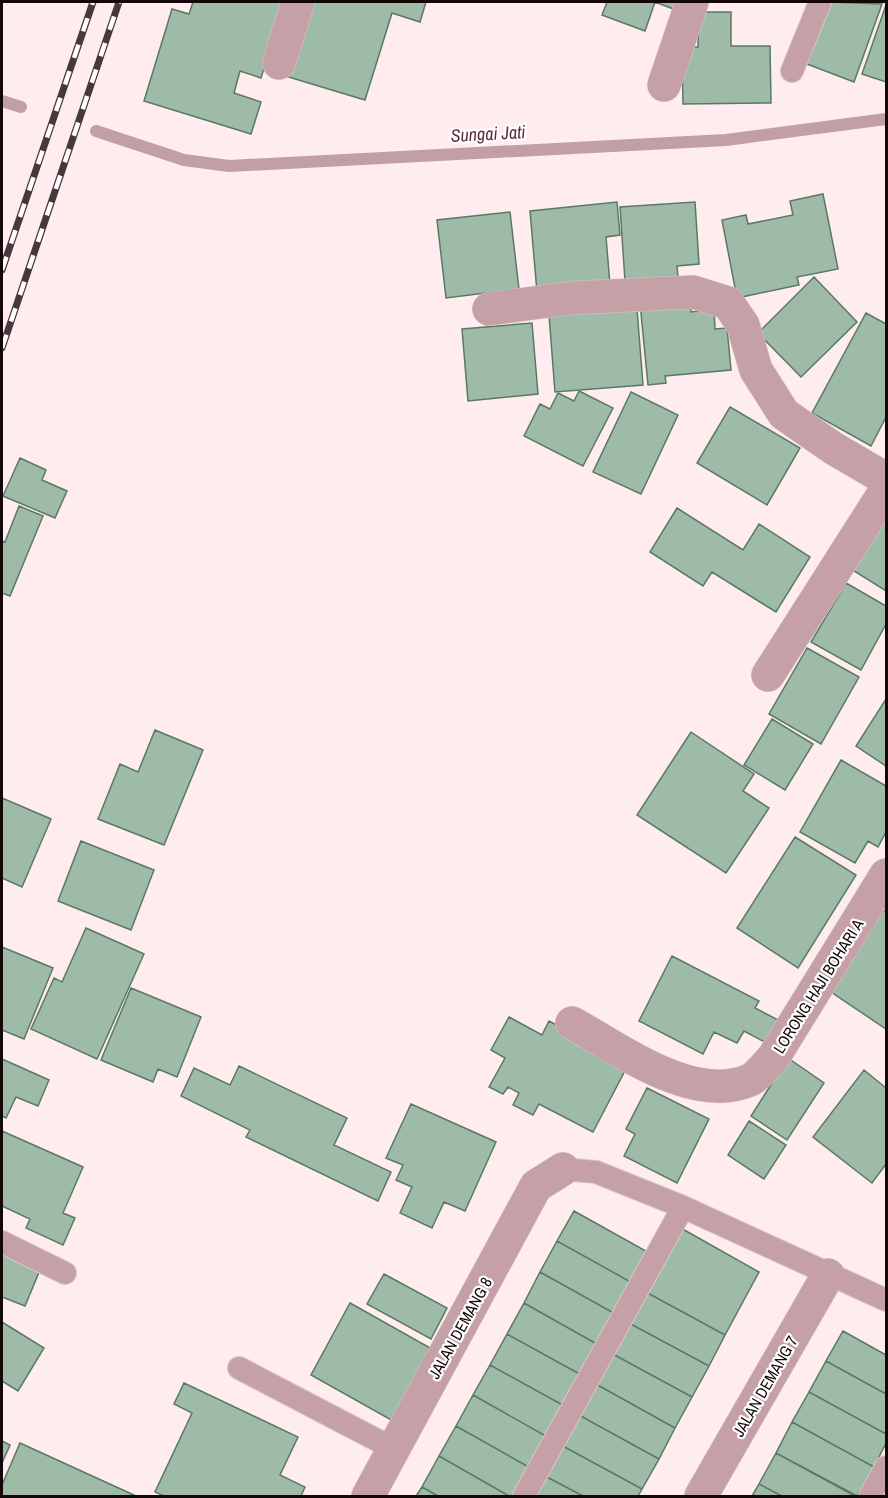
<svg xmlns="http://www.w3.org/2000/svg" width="888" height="1498" font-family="'Archivo Narrow',sans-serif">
  <rect width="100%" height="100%" fill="#feecef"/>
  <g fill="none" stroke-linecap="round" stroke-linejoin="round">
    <path stroke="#c29fa5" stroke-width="12" d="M 2,101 L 21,107
      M 96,131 L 184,160 L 229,166 L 726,140 L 886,119"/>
  </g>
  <path fill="#9ebba7" stroke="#5a7964" stroke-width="1.5" d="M 193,2 L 284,2 L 261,78 L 240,71 L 234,93 L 261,102 L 251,134 L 144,101 L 172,9 L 189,14 Z
    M 305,2 L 426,2 L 420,22 L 392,13 L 365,100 L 282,75 Z
    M 607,2 L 679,2 L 676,10 L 655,2 L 645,31 L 602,15 Z
    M 830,2 L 882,4 L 854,82 L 807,64 Z
    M 886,5 L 886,82 L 862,74 Z
    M 699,12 L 731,12 L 731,46 L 770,46 L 771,103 L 683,104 L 682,47 L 698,47 Z
    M 823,194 L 838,269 L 797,277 L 799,285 L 737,298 L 722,220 L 746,215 L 748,224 L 793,215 L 790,201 Z
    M 617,202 L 620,235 L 606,237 L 610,285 L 537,292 L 530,211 Z
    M 695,202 L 699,264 L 677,266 L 678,277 L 625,281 L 620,207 Z
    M 510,212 L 519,289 L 446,298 L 437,220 Z
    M 814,277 L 857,322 L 801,377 L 758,333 Z
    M 690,299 L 691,312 L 714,309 L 715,329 L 727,328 L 731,370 L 665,376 L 666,383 L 648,385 L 640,303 Z
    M 637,309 L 643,385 L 555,392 L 549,315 Z
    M 866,313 L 886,324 L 886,417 L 871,446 L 812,413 Z
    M 532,323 L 538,394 L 468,401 L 462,329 Z
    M 579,391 L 613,408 L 583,466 L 524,436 L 540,404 L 550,409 L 558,393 L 574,401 Z
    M 631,392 L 678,415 L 641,494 L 593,472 Z
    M 730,407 L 800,448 L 767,505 L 697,463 Z
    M 20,458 L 46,470 L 42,480 L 67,491 L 55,518 L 3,496 Z
    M 19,506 L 43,516 L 10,596 L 2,593 L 2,541 L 5,542 Z
    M 677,508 L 743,550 L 759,524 L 810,557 L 776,612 L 712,572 L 703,586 L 650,552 Z
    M 886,512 L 886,591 L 851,569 Z
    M 846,583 L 886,606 L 886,624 L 861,670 L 811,642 Z
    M 807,648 L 859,677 L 821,744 L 769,714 Z
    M 886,699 L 886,766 L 856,746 Z
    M 772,719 L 813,744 L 785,790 L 744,765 Z
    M 155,730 L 203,750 L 164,845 L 98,819 L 120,764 L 138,772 Z
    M 691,732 L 754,774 L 743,791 L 769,808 L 726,873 L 637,815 Z
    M 841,760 L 886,786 L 886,832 L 878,847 L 868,841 L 855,863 L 800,832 Z
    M 2,798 L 51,819 L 22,887 L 2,878 Z
    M 795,837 L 856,875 L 798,968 L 737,928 Z
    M 81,841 L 154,870 L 131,930 L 58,901 Z
    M 882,909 L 886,912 L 886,1029 L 828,990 Z
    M 86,928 L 144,954 L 97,1059 L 31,1029 L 54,978 L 62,982 Z
    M 2,947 L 53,968 L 24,1039 L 2,1030 Z
    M 672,956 L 759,1001 L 755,1008 L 782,1022 L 770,1045 L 744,1031 L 737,1043 L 714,1032 L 703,1054 L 639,1021 Z
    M 131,988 L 201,1017 L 177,1077 L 158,1069 L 153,1082 L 101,1060 Z
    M 509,1017 L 542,1035 L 549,1021 L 629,1063 L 593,1132 L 539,1104 L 533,1115 L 513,1105 L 519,1093 L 508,1087 L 503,1094 L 489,1087 L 505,1058 L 491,1050 Z
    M 788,1058 L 824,1083 L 787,1140 L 751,1116 Z
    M 2,1059 L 49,1080 L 38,1106 L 16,1097 L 6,1118 L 2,1116 Z
    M 239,1066 L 347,1118 L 334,1145 L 391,1172 L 378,1201 L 246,1137 L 250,1130 L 181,1096 L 194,1068 L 230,1085 Z
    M 864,1070 L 886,1088 L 886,1164 L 872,1183 L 813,1137 Z
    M 647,1088 L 709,1119 L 677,1183 L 624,1156 L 635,1134 L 626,1129 Z
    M 411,1104 L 496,1142 L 465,1211 L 444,1202 L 432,1228 L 400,1213 L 412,1187 L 396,1180 L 403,1165 L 386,1158 Z
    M 749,1121 L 786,1145 L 764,1179 L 728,1155 Z
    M 2,1131 L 83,1167 L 63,1213 L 75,1218 L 63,1245 L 26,1228 L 30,1219 L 2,1206 Z
    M 574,1211 L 653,1255 L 636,1285 L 557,1241 Z
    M 679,1227 L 759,1272 L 725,1335 L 644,1291 Z
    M 557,1241 L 636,1285 L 619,1316 L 540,1272 Z
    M 2,1249 L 42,1265 L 25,1306 L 2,1297 Z
    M 540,1272 L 619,1316 L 602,1347 L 524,1303 Z
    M 384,1274 L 447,1308 L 431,1339 L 367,1304 Z
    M 644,1291 L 725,1335 L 709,1366 L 627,1322 Z
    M 350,1303 L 432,1349 L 393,1421 L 311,1375 Z
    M 524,1303 L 602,1347 L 585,1377 L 507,1334 Z
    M 2,1322 L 44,1348 L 18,1391 L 2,1381 Z
    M 627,1322 L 709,1366 L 692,1397 L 611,1353 Z
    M 843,1331 L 886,1355 L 886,1394 L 826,1361 Z
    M 507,1334 L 585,1377 L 568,1408 L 490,1365 Z
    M 611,1353 L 692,1397 L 675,1428 L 594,1383 Z
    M 826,1361 L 886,1394 L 886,1434 L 809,1392 Z
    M 490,1365 L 568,1408 L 551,1439 L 473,1395 Z
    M 184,1383 L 298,1437 L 280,1475 L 305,1487 L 301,1496 L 164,1496 L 155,1492 L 192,1413 L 174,1404 Z
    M 594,1383 L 675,1428 L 659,1459 L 577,1414 Z
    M 809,1392 L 886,1434 L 886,1443 L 874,1467 L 792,1422 Z
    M 473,1395 L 551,1439 L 534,1470 L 456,1426 Z
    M 577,1414 L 659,1459 L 642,1489 L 561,1445 Z
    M 792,1422 L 874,1467 L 857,1496 L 776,1453 Z
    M 456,1426 L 534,1470 L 519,1496 L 509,1496 L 439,1456 Z
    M 2,1441 L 10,1445 L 2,1463 Z
    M 20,1443 L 136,1496 L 2,1496 L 2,1485 Z
    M 561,1445 L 642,1489 L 638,1496 L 583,1496 L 545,1476 Z
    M 776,1453 L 855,1496 L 782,1496 L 759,1484 Z
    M 439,1456 L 509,1496 L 438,1496 L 422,1487 Z
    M 545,1476 L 583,1496 L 533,1496 Z
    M 759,1484 L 782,1496 L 752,1496 Z
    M 422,1487 L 438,1496 L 416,1496 Z"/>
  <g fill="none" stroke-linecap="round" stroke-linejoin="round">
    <defs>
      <path id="lane" d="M 792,71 L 820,2
        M 563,1169 L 596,1172 L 683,1207 L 886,1300
        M 2,1242 L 65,1273
        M 239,1368 L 394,1449
        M 524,1496 L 683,1207
        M 870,1496 L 886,1467"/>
      <path id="street" d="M 279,63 L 298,2
        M 664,85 L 692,2
        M 489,309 L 571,298 L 693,292 L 728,303 L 743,325 L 756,370 L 784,414 L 833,448 L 886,479
        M 768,675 L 886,490
        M 572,1023 C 620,1049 693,1105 750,1080 C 758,1076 766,1065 773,1058 L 886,875
        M 368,1496 L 536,1186 L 563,1169
        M 701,1496 L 828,1275"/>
    </defs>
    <use href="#lane" stroke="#d9c7ca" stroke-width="24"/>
    <use href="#street" stroke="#d9c7ca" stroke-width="34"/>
    <use href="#lane" stroke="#c6a0a7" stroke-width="22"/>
    <use href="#street" stroke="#c6a0a7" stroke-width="33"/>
    <defs>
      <path id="rail" d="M 2,270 L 93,2
        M 2,348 L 119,2"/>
    </defs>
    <use href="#rail" stroke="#46383b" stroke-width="7"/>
    <use href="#rail" stroke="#fff" stroke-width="4.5" stroke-dasharray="14" stroke-linecap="butt"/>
  </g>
  <g text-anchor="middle" stroke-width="4.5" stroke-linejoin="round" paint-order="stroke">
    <g font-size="16" fill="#14070a" stroke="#fff">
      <text transform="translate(818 986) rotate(-58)" y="6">LORONG HAJI BOHARI A</text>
      <text transform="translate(460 1328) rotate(-61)" y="6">JALAN DEMANG 8</text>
      <text transform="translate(765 1386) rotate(-60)" y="6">JALAN DEMANG 7</text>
    </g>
    <g font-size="18" font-style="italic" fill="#5c2b37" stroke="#fff">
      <text transform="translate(488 134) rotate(-3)" y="6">Sungai Jati</text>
    </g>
  </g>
  <rect width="888" height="1498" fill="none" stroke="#14070a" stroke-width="6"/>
</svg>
